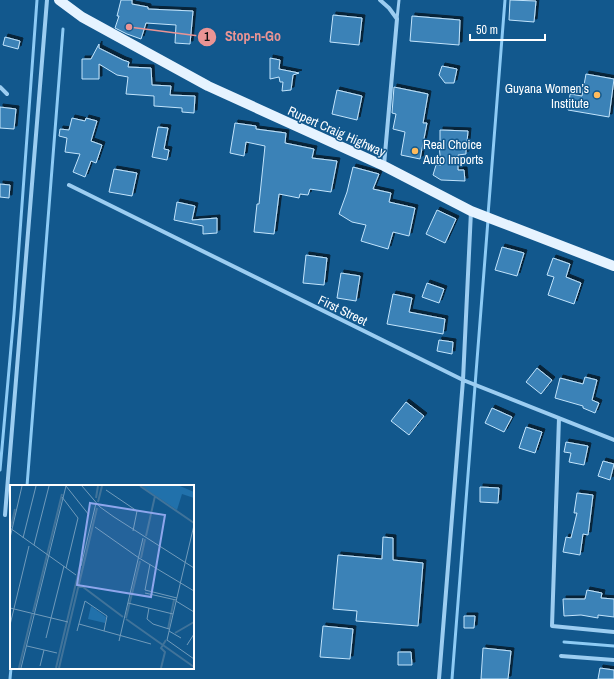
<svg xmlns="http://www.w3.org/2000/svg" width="614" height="679" font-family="'Archivo Narrow',sans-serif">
  <defs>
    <filter id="shadow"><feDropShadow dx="3" dy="-3" stdDeviation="0" flood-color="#0009"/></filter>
  </defs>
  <rect width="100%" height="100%" fill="#12588d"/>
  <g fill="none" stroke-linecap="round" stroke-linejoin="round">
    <path stroke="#8dcbf5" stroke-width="3" d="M 488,215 L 505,0
      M 0,470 L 14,314 L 37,0
      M 27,486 L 63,29
      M 564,642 L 614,646
      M 10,679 L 11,668
      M 452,679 L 488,220"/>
  </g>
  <path fill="#3b82b7" stroke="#c2e4fc" filter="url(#shadow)" d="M 121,0 L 132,0 L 132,4 L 148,7 L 148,9 L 193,11 L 190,44 L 175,43 L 176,25 L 146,23 L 141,39 L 127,34 L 115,28 L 119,16 L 117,16 Z
    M 510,0 L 536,1 L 534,22 L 509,20 Z
    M 333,15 L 362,18 L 359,45 L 330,42 Z
    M 412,16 L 460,20 L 459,45 L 410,41 Z
    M 5,37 L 20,41 L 18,49 L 3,45 Z
    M 99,44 L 99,48 L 123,60 L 129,62 L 128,67 L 151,68 L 152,85 L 171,86 L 170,95 L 195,96 L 194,113 L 182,112 L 182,108 L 154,106 L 154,96 L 126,94 L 128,77 L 117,75 L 99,64 L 99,79 L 82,79 L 82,59 L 91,59 Z
    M 270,58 L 280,60 L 279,69 L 299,73 L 293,75 L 291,90 L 282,91 L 283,82 L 280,82 L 279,77 L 270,79 Z
    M 442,66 L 457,69 L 454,83 L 445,83 L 439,75 Z
    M 586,74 L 614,79 L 609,117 L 568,110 L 570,94 L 582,96 Z
    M 394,87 L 428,94 L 423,123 L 427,123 L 420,159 L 401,155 L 405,132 L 393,129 L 396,114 L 392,113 Z
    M 337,90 L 362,96 L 357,120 L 332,114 Z
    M 0,107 L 16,109 L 14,129 L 0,128 Z
    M 72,118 L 85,121 L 86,118 L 97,121 L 91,141 L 102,145 L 96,163 L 91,161 L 85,177 L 73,172 L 80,154 L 65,152 L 67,138 L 59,136 L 60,129 L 69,130 Z
    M 235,123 L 256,126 L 256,129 L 286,133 L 285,143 L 314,149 L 312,158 L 337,161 L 331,192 L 310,189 L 308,195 L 300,194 L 299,198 L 279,194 L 274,234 L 254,232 L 257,204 L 259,204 L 265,146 L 246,142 L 244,156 L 230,153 Z
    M 158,127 L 168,128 L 164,149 L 169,150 L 167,160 L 152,157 Z
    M 440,130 L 468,131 L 467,142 L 466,142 L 466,154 L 458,155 L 458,170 L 464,170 L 465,181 L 441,180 L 433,175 L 436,165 L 441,165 L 439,145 L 440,145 Z
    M 353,167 L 379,174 L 373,189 L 391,193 L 389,202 L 415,208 L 409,236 L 393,232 L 388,249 L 361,241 L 366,225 L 352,222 L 339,214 L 347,192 Z
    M 114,169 L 137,173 L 132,196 L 109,192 Z
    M 0,184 L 10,185 L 9,198 L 0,197 Z
    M 177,202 L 195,206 L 192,220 L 217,218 L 217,233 L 203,234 L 203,226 L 174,220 Z
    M 437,210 L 456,219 L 445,243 L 426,234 Z
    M 502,247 L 524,253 L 517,276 L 495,270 Z
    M 306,255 L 327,258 L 324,285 L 303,283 Z
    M 553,258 L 570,264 L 566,277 L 581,283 L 574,304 L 548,295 L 554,277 L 547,275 Z
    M 341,273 L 360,276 L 356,301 L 337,298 Z
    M 427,283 L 444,289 L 439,303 L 422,297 Z
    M 393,294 L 412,298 L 409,312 L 445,319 L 443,334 L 387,324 Z
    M 439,340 L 453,342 L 452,354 L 437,351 Z
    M 537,368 L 552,380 L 541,394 L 526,382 Z
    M 585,377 L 597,380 L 592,400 L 599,403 L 595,413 L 583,408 L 583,406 L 555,398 L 560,378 L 583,384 Z
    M 406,402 L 424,416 L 409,435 L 391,421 Z
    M 492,408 L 512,417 L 504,432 L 485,423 Z
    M 526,427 L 542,432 L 535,453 L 519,448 Z
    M 566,442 L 588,446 L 584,465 L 569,462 L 571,453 L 564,452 Z
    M 603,461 L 614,464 L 610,480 L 598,476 Z
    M 480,487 L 499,488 L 498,503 L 480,502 Z
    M 577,493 L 593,495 L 588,535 L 583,534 L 580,555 L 563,552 L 566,537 L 571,538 L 577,513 L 574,513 Z
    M 383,537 L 393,538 L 393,560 L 423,563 L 418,626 L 356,621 L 357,611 L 333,609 L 338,555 L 382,559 Z
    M 587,590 L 602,593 L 601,598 L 614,599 L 614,617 L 598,615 L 598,618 L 581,615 L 564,616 L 563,599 L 585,599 Z
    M 464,616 L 475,616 L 474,628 L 464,628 Z
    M 323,626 L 353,629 L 350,659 L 320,657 Z
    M 483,648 L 511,651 L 508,679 L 481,679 Z
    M 398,652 L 411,652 L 412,665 L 398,665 Z
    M 600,668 L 614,670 L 614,679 L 598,679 Z"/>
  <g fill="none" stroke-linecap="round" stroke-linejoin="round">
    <path stroke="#9ccdf1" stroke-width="3" d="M 397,19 L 399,0"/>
    <path stroke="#9ccdf1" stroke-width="4" d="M 380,0 L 389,8 L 397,19 L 384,165
      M 0,87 L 7,94
      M 69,185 L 463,380 L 614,440
      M 559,418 L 552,626 L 614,632
      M 5,515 L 47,0
      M 561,656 L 614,660
      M 439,679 L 463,380 L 471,211"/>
    <path stroke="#e6f3ff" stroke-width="10" d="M 59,0 L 82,17 L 208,86 L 384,166 L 471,211 L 614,266"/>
  </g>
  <g fill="#ffbb5c" stroke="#12588d" stroke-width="1.5">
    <circle cx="597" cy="95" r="4"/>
    <circle cx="415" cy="151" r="4"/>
  </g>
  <g text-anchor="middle" stroke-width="3" stroke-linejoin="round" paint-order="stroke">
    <g font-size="13" fill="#fff" stroke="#12588d" text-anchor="end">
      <text x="589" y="93">Guyana Women’s<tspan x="589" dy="15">Institute</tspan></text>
      <text x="423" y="149" text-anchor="start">Real Choice<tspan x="423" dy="15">Auto Imports</tspan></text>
    </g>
    <g font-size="13" fill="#fff" stroke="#12588d">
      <text transform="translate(337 131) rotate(24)" y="5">Rupert Craig Highway</text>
      <text transform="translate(343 310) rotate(26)" y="5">First Street</text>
    </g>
  </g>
  <g transform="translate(10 485)">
    <rect width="184" height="184" fill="#12588d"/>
    <path d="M 131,1 L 170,1 L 184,7 L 184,13 L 172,9 L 167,25 ZM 81,121 L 96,132 L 95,138 L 78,134 Z" fill="#2171ab"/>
    <path fill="none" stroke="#40739a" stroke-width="2" d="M 130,1 L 184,38M 86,13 L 88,1M 88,17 L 92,1M 1,42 L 5,24M 136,51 L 145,11M 131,73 L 135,54M 68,102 L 73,102 L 113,132M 23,127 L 52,9M 116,133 L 130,76M 116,134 L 184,182M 158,144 L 164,115M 165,148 L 184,137M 9,183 L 22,129M 46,183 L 70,81M 49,183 L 87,23M 151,183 L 155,167 L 151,163 L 156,155"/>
    <path fill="none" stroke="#719bbb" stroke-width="1" d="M 56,1 L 79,30M 72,1 L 90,22 L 104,32 L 184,83M 96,5 L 127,26 L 123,46M 52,12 L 68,33 L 56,83M 184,40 L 157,155 L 184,174M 85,42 L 129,73 L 184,106M 0,43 L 66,90M 0,53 L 12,1M 13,53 L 26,1M 24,60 L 39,1M 140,79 L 135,105 L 167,113M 71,81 L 86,18M 135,108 L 166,115M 166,116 L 184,127M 118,118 L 163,129M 0,123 L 58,137M 139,123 L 137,134 L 143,139 L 159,144M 69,139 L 141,159M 0,140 L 19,61M 67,146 L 75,116 L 97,131 L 94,146M 159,146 L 171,153M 36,153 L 54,81M 109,156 L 133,53M 177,160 L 184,149M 17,161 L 47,168M 30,181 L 34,165M 11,183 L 56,1"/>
    <path fill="#8ea6ec" fill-opacity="0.15" stroke="#8ea6ec" stroke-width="2" d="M 80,18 L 155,30 L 141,112 L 67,100 Z"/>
    <rect width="184" height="184" fill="none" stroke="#fff" stroke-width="2"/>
  </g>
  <path fill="none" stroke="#ea9494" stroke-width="1.5" d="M129 27L207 37"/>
  <g fill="#ea9494" stroke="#12588d" stroke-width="1.5">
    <circle cx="129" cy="27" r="4"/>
    <circle cx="207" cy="37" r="10"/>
  </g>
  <g font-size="12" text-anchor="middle" font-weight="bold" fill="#111">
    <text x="207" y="41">1</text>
  </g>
  <g font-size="14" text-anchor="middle" font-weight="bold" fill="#ea9494" stroke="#12588d" stroke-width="3" stroke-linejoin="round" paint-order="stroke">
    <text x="253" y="41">Stop-n-Go</text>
  </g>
  <path d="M470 34v6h75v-6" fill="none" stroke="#ffffff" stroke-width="2"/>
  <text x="476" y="34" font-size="12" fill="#ffffff" stroke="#12588d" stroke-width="3" paint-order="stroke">50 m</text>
</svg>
